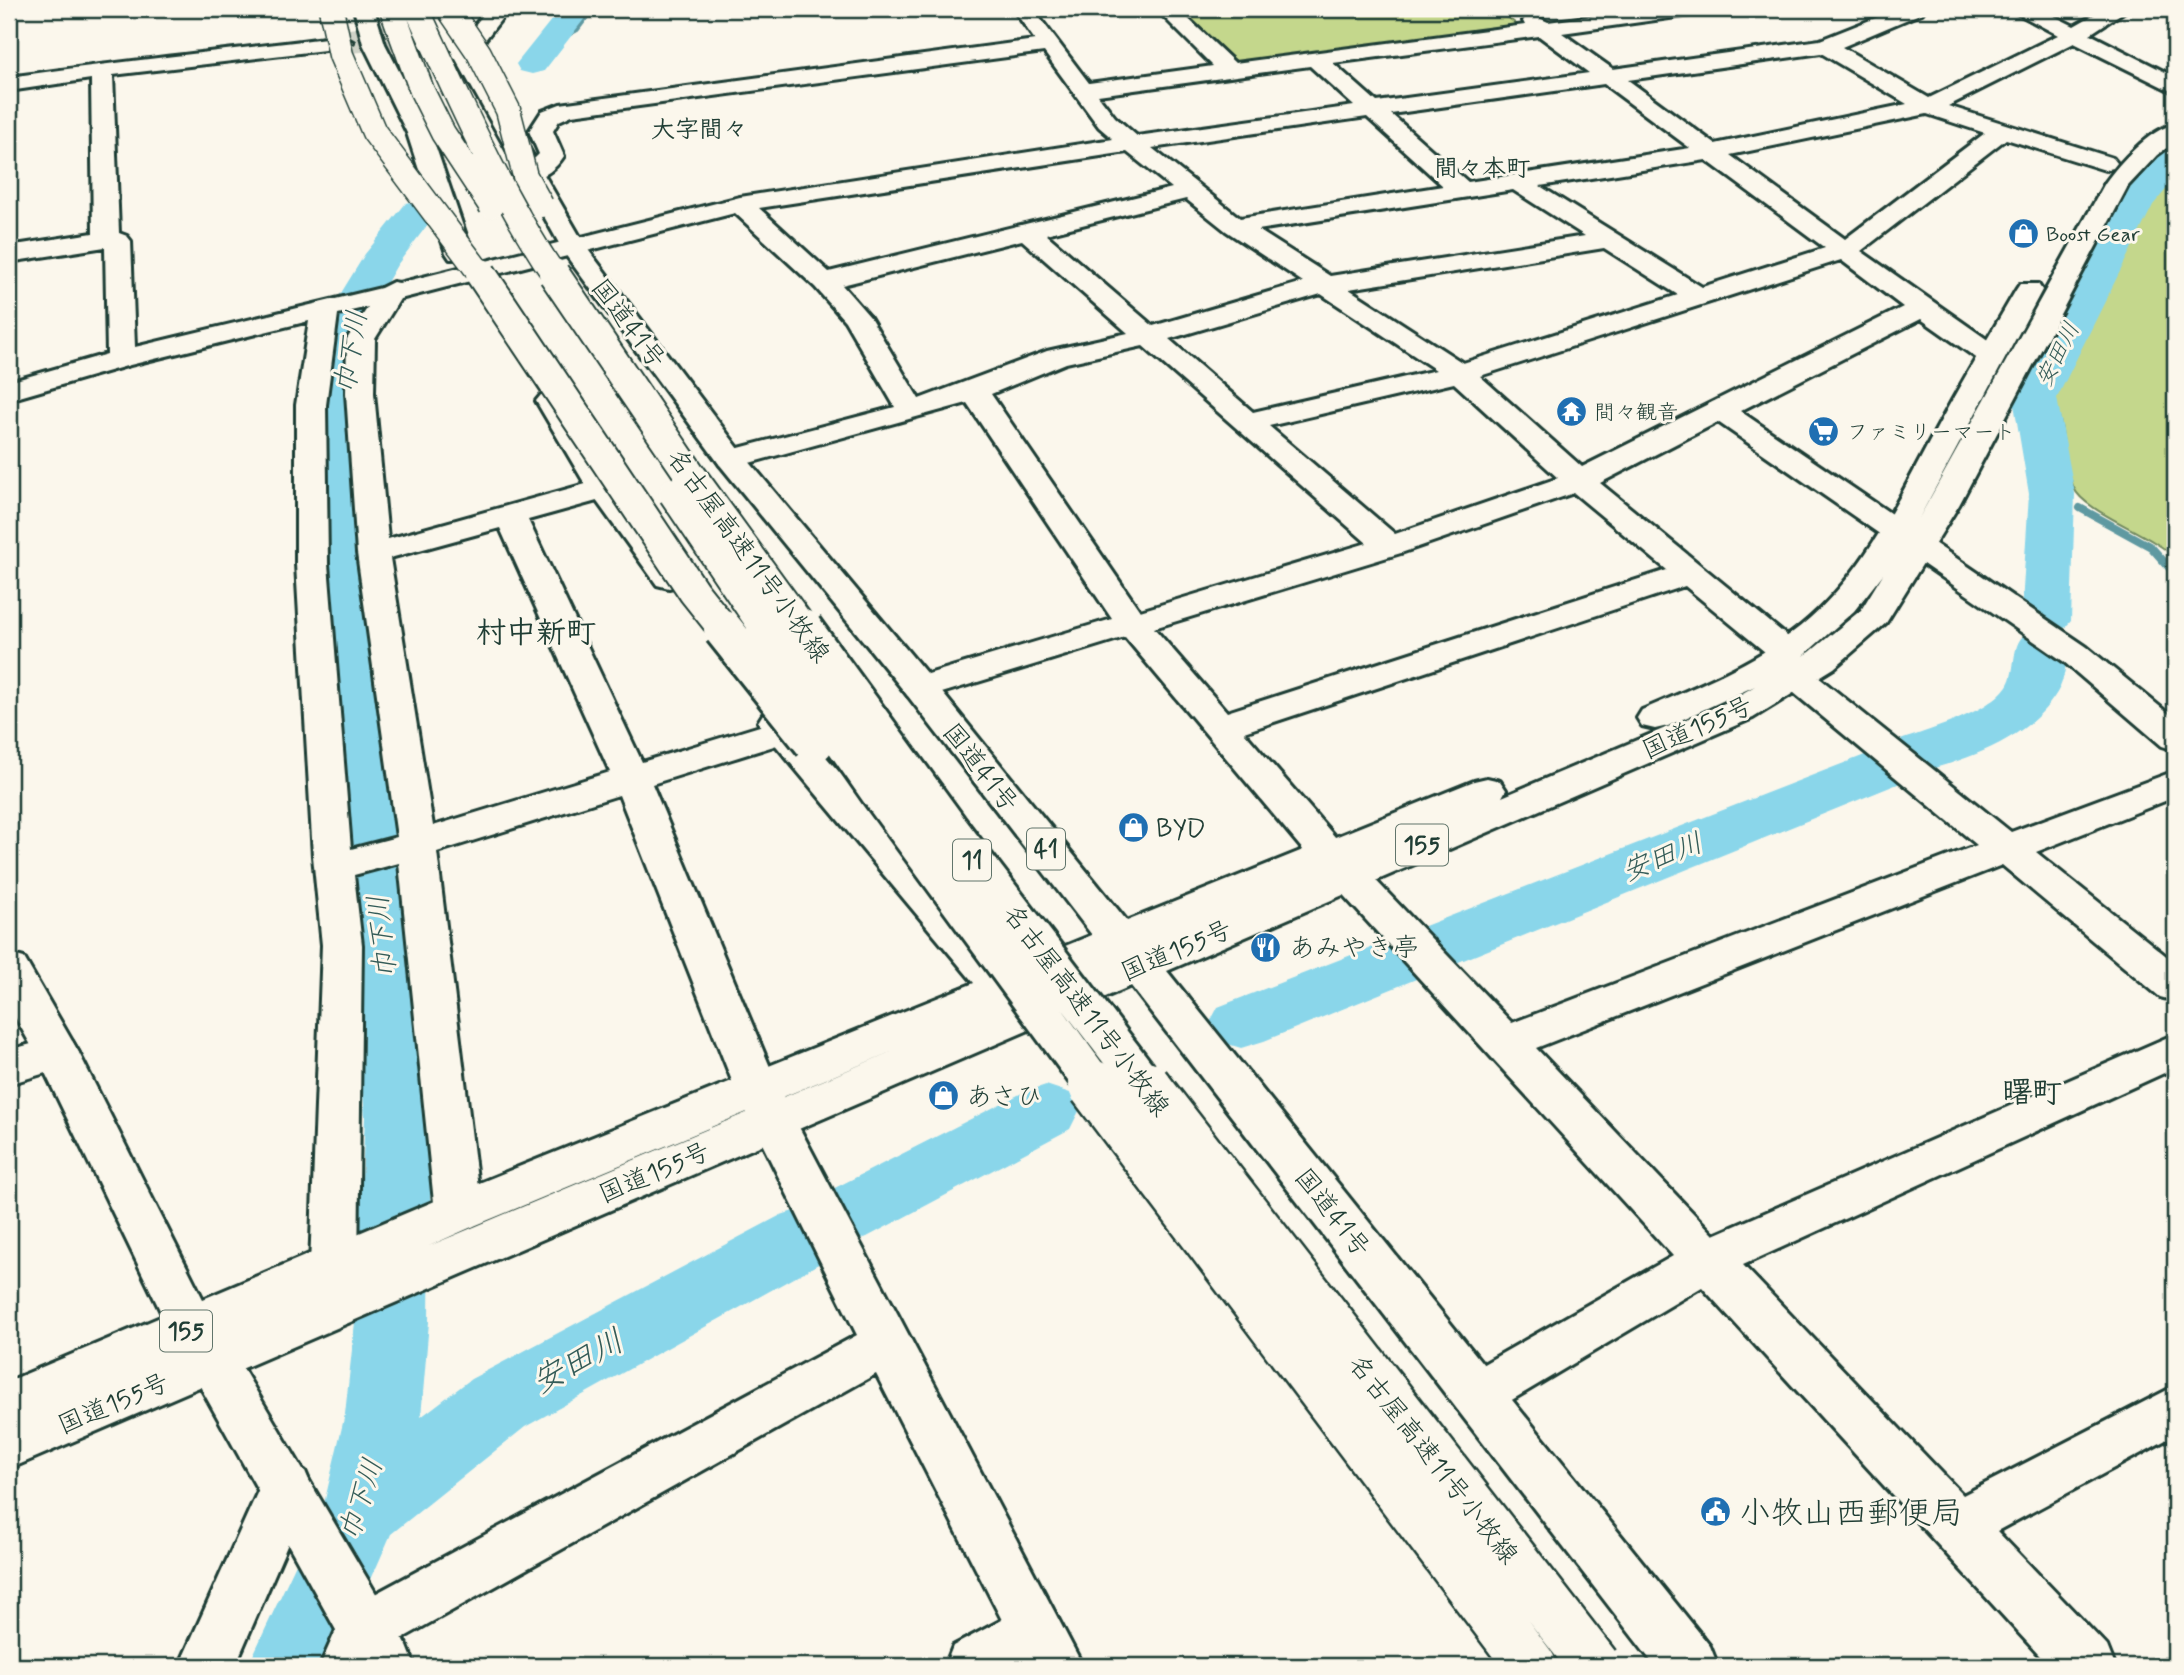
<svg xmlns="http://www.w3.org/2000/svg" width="2184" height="1675" font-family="Mynerve,'Klee One',sans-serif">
  <rect width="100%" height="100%" fill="#fbf7ec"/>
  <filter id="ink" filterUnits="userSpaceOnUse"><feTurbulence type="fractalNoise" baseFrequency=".0143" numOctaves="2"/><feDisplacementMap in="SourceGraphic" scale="14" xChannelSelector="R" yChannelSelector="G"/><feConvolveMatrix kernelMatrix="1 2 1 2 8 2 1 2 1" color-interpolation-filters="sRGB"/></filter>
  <g filter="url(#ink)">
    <path fill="#c4d78c" stroke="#728a60" stroke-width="2" d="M 1173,9 L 1497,9 L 1515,23 L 1511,27 L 1236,62 L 1226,60 Z
      M 2175,173 L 2175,558 C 2154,535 2084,512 2074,488 C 2062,460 2066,427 2053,399 L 2142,217 L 2161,186 Z"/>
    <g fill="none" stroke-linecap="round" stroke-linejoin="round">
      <path stroke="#5f99a1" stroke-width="6" d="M 546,46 L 577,29 L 592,9"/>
      <path stroke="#5f99a1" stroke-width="8" d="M 2080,508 L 2151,547 L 2175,574"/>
      <path fill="#8ad6ea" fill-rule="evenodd" d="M 560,9 L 592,9 L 544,71 L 532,74 L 520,71 L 516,64 Z
        M 2175,146 L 2175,179 L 2153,205 L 2057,398 L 2075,494 L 2071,621 L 2060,633 L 2069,644 C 2066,658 2066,674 2060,687 C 2035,737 1965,762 1913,773 L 1910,779 L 1456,963 L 1430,968 L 1426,975 L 1264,1041 L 1241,1048 L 1218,1041 L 1209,1024 L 1218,1007 L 1382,943 L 1409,938 L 1412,931 L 1870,753 L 1891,748 L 1895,742 C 1925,731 1988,714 2007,686 C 2018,670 2009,641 2029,632 L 2021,621 L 2029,494 L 2013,398 L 2117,201 L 2162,149 Z
        M 419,200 L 432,203 L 438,211 L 397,265 L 378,298 L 361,377 L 371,585 L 431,1117 L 429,1322 L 421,1417 L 471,1379 L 781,1215 L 806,1207 L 811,1208 L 817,1197 L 1022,1093 L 1046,1085 L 1070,1093 L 1079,1111 L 1070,1129 L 867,1237 L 842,1246 L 837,1244 L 831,1257 L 525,1427 L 391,1534 L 333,1666 L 248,1666 L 324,1504 L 345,1414 L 355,1322 L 365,1117 L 321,585 L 319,377 L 338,298 L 365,254 L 406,203 Z"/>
      <path stroke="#cfd2c7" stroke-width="24" stroke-dasharray="24 11" stroke-linecap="butt" d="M 342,42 C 385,37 432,36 467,9"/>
      <defs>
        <path id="minor" d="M 488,9 L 509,9 L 470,59 L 454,59 L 451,54 Z
          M 1013,9 L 1033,9 L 1089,83 L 1213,66 L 1156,9 L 1178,9 L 1235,63 L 1525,25 L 1523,21 L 1526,17 L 1533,15 L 1548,22 L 1646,9 L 1701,9 L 1691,15 L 1562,33 L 1613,69 L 1820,40 L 1898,9 L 1925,9 L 1922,13 L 1842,47 L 1929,98 L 2058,35 L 2017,13 L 2014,9 L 2040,9 L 2074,26 L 2104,9 L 2128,9 L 2090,34 L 2175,77 L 2175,93 L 2074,43 L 1948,106 L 2113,158 L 2117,163 L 2113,168 L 2105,170 L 2006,139 L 1861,251 L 2002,350 L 2006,356 L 2002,362 L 1992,364 L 1982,362 L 1921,319 L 1740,411 L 2087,647 L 2175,719 L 2175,750 L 2162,746 L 2063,661 L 1718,422 L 1600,483 L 1798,645 L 1803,652 L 1797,660 L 2011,832 L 2175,771 L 2175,797 L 2036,852 L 2175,963 L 2175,1001 L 2160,997 L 2002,865 L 1536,1048 L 1714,1235 L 2175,1034 L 2175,1068 L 1743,1265 L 1963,1495 L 2175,1386 L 2175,1435 L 1997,1531 L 2107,1646 L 2115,1666 L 2049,1666 L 1702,1287 L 1495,1410 L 1477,1417 L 1459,1410 L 1452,1394 L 1459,1378 L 1673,1256 L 1314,863 L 1125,637 L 932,696 L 920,699 L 908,696 L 902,688 L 908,680 L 1112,619 L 967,403 L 742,465 L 731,468 L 720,465 L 716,459 L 720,453 L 895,407 L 845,321 L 815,287 L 735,213 L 400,299 L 375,339 L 374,393 L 388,539 L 593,482 L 604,480 L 615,482 L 620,489 L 615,496 L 528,520 L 642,762 L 783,719 L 796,723 L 801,731 L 796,739 L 652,784 L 780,1091 L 1083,1666 L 945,1666 L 953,1646 L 1002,1620 L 876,1374 L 385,1648 L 377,1666 L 320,1666 L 345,1610 L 857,1335 L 736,1091 L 619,795 L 437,852 L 481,1212 L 474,1226 L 458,1231 L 442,1226 L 435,1212 L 399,863 L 354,875 L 362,945 L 358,1267 L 351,1281 L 334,1287 L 317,1281 L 310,1267 L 322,945 L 313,856 L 296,564 L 296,405 L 309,321 L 130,365 L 9,400 L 9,382 L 107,354 L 105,247 L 9,262 L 9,246 L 93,233 L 91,79 L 9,91 L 9,77 C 120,61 231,50 342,36 L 353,42 L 342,48 L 113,75 L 119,233 L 127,236 L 131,241 L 135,347 L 381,288 L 393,282 L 399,283 L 740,197 L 1113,139 L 1099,127 L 1044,52 L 572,115 L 559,121 L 553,131 L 564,156 C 555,170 540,182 523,178 L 520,173 L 539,154 L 529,131 L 542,111 L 560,104 L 1035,40 ZM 1539,36 L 1589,73 L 1377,102 L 1333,63 ZM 1821,53 L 1907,104 L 1715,144 L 1628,80 ZM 1310,66 L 1354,106 L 1137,136 L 1115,117 L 1098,95 ZM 1604,84 L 1690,148 L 1468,182 L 1391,114 ZM 1927,114 L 1985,133 L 1845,239 L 1730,155 ZM 1367,117 L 1443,186 L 1240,218 L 1152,148 ZM 1127,152 L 1172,188 L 829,272 L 759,208 ZM 1706,160 L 1825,248 L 1702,287 L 1540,186 ZM 1513,190 L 1585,236 L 1330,276 L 1258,230 ZM 1186,199 L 1226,231 L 1303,282 L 1153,326 L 1046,234 ZM 1022,240 L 1128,333 L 1047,351 L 919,399 L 870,317 L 842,285 ZM 1604,248 L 1678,295 L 1463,363 L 1349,289 ZM 1841,260 L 1903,307 L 1582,467 L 1480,376 ZM 1321,294 L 1436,370 L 1253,412 L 1169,339 ZM 368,307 L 347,339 L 346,393 L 357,553 L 397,837 L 351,849 L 328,564 L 326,405 L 338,314 ZM 1143,346 L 1367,543 L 1140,611 L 991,394 L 1066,363 ZM 1454,383 L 1558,478 L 1395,534 L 1269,426 ZM 1574,493 L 1667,570 L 1227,712 L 1154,628 L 1401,553 ZM 500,528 L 610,772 L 433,826 L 390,558 ZM 1685,586 L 1765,652 L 1759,660 L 1764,668 L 1977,845 L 1512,1023 L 1342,845 L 1244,732 Z
          M 57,1037 L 72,1041 L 79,1053 L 72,1065 L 9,1084 L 9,1050 Z
          M 286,1464 L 305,1471 L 312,1488 L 235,1666 L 179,1666 L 267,1471 Z"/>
        <path id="major" d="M 9,954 L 24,958 L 79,1053 L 210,1313 L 407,1646 L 415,1666 L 356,1666 L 176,1343 L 37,1056 L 9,1006 Z"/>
        <path id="highway" d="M 354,9 L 374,9 L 385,44 L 431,133 L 472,253 L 468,259 L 450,259 L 446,253 L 407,133 L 363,44 Z
          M 428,9 L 448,9 L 586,247 L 742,453 L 932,680 L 1127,921 L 1474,781 L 1487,778 L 1500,781 L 1506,790 L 1502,797 L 1727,702 L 1755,686 L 1668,726 L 1655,729 L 1642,726 L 1637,718 L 1642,710 C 1700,685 1762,661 1810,618 C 1869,566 1902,492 1939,424 C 1963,379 1990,335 2016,290 L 2020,284 L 2038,284 L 2042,290 L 1918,520 L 2105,183 C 2120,162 2149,130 2175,124 L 2175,142 L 2157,155 L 2128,186 L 1959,505 L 1886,623 L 1834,668 L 1753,718 L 1167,971 L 1710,1646 L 1718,1666 L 1655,1666 L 1131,986 L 9,1469 L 9,1381 L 442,1198 L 974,983 L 763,730 L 758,722 L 763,714 L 776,711 L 789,714 L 1009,969 L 1092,935 L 908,696 L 720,465 L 565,254 ZM 1883,574 L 1861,610 L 1810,652 L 1803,656 L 1854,611 ZM 898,1049 L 429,1246 L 474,1226 Z
          M 551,392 L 561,395 L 618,486 L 685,578 L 681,585 L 669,588 L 657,585 L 588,489 L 536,401 L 541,395 Z"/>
      </defs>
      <use href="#minor" stroke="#1f3d34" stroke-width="6"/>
      <use href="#major" stroke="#1f3d34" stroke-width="6"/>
      <use href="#highway" stroke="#1f3d34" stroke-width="6"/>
      <use href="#minor" fill="#fbf7ec" fill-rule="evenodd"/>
      <use href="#major" fill="#fbf7ec" fill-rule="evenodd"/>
      <use href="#highway" fill="#fbf7ec" fill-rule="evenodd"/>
      <defs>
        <path id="highway-bridge-far3" d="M 331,9 L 341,55 L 374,132 L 482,276
          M 392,9 L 422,91 L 443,133 L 491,206
          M 417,9 C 458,97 501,197 555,276
          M 449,9 L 479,53 L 508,110 L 525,176 L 541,205"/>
        <path id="highway-bridge-far2" d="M 481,274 L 694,592 L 725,631
          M 554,274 L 689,473 L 804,631
          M 674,493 L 767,631"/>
        <path id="highway-bridge-far1" d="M 723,629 L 814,743
          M 766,629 L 880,792 L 1096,1087
          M 803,629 L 948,828 L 1146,1087"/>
        <path id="highway-bridge" d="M 1094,1086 L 1531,1666
          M 1145,1086 L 1595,1666"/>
      </defs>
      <use href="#highway-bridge-far3" stroke="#1f3d34" stroke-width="27" stroke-linecap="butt"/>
      <use href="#highway-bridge-far2" stroke="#1f3d34" stroke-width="34" stroke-linecap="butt"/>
      <use href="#highway-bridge-far1" stroke="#1f3d34" stroke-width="44" stroke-linecap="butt"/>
      <use href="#highway-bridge" stroke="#1f3d34" stroke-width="55" stroke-linecap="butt"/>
      <use href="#highway-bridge-far3" stroke="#fbf7ec" stroke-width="24"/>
      <use href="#highway-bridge-far2" stroke="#fbf7ec" stroke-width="30"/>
      <use href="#highway-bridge-far1" stroke="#fbf7ec" stroke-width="38"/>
      <use href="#highway-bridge" stroke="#fbf7ec" stroke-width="50"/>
    </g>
  </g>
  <defs>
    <symbol id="shop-disc" viewBox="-11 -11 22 22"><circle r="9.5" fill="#1f6fb2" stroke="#fbf7ec"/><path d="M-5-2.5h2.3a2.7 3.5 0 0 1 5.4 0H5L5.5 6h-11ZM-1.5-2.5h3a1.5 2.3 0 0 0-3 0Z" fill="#fff"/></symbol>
    <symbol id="temple-disc" viewBox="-11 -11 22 22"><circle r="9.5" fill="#1f6fb2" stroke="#fbf7ec"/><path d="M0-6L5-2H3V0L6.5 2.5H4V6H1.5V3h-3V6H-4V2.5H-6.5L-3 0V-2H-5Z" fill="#fff"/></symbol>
    <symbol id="supermarket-disc" viewBox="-11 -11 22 22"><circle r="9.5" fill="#1f6fb2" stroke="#fbf7ec"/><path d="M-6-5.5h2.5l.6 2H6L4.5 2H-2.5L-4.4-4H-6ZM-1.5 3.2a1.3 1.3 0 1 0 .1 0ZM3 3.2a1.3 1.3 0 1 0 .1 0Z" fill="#fff"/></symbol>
    <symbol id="restaurant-disc" viewBox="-11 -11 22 22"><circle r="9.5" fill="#1f6fb2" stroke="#fbf7ec"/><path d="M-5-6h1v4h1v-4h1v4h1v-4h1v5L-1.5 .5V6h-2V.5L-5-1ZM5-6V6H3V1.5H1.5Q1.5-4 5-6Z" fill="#fff"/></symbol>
    <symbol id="civic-disc" viewBox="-11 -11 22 22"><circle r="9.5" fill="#1f6fb2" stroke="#fbf7ec"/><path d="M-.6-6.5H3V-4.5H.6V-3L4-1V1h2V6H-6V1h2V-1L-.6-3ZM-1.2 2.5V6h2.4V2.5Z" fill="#fff"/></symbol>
  </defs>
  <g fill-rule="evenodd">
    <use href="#shop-disc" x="2006" y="216" width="35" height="35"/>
    <use href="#temple-disc" x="1554" y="394" width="35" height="35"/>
    <use href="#supermarket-disc" x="1806" y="414" width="35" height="35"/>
    <use href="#shop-disc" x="1116" y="810" width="35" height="35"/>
    <use href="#restaurant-disc" x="1248" y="930" width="35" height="35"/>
    <use href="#shop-disc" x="926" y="1078" width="35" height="35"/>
    <use href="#civic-disc" x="1698" y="1494" width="35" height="35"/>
  </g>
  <g text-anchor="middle" stroke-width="6" stroke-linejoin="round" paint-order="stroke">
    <g font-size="21" fill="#1f3d34" stroke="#fbf7ec" text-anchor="start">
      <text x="2046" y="241">Boost Gear</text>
      <text x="1594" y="419">間々観音</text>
      <text x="1847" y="439">ファミリーマート</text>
    </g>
    <g font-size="23" font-style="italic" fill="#345c58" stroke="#fbf7ec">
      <text transform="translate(2057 354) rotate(-63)" y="8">安田川</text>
    </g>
    <g font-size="24" font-weight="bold" fill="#1f3d34" stroke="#fbf7ec">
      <text x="699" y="137">大字間々</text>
      <text x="1482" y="176">間々本町</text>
    </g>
    <g fill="#fbf7ec" stroke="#61756b" stroke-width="2">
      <rect x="1396" y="824.5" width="52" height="41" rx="5"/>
      <rect x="1027" y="828.5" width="38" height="41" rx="5"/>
      <rect x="953" y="839.5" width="38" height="41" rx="5"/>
      <rect x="160" y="1310.5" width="52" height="41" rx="5"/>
    </g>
    <g font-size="24" font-weight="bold" fill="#1f3d34">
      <text x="1422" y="853">155</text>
      <text x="1046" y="857">41</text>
      <text x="972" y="868">11</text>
      <text x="186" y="1339">155</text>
    </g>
    <g font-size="26" fill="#1f3d34" stroke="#fbf7ec">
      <text transform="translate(629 323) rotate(53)" y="9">国道41号</text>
      <text transform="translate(749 555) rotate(54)" y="9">名古屋高速11号小牧線</text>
      <text transform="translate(1697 727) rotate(-24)" y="9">国道155号</text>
      <text transform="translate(981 767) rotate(52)" y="9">国道41号</text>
      <text transform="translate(1176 950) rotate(-23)" y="9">国道155号</text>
      <text transform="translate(1087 1010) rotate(53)" y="9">名古屋高速11号小牧線</text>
      <text transform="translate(654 1172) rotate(-23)" y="9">国道155号</text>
      <text transform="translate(1333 1212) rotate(52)" y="9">国道41号</text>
      <text transform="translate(113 1403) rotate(-23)" y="9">国道155号</text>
      <text transform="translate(1434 1459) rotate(52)" y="9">名古屋高速11号小牧線</text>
    </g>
    <g font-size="26" fill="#1f3d34" stroke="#fbf7ec" text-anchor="start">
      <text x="1156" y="837">BYD</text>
      <text x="1289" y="956">あみやき亭</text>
      <text x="966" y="1105">あさひ</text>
    </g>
    <g font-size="28" font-style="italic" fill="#345c58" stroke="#fbf7ec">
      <text transform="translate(350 352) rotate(-81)" y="10">巾下川</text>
      <text transform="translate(1662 856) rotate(-22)" y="10">安田川</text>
      <text transform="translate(381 937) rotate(-96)" y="10">巾下川</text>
      <text transform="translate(360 1499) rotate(-72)" y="10">巾下川</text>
    </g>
    <g font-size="30" font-weight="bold" fill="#1f3d34" stroke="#fbf7ec">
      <text x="536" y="642">村中新町</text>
      <text x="2032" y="1102">曙町</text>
    </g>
    <g font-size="32" fill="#1f3d34" stroke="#fbf7ec" text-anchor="start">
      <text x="1739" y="1523">小牧山西郵便局</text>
    </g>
    <g font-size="33" font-style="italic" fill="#345c58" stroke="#fbf7ec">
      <text transform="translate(577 1360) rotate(-28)" y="12">安田川</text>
    </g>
  </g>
  <rect width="2184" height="1675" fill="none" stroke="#fbf7ec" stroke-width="35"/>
  <rect x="18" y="18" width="2149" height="1640" fill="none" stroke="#1f3d34" stroke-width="2.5" filter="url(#ink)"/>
</svg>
